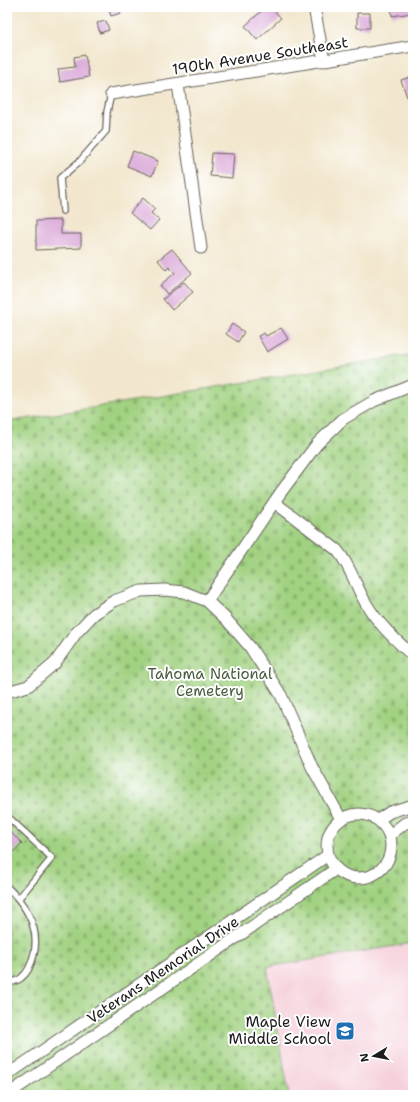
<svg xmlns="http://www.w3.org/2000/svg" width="420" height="1102" font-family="'Shantell Sans',sans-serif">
  <defs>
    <pattern id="cemetery-stones" width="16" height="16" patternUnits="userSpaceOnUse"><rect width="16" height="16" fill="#a1d281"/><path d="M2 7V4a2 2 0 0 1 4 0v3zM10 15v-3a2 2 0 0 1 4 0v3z" fill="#8ab46f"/></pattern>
  </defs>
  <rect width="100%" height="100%" fill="#fff"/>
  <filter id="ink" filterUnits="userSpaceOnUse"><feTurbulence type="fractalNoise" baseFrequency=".025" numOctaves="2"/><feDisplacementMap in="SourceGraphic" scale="8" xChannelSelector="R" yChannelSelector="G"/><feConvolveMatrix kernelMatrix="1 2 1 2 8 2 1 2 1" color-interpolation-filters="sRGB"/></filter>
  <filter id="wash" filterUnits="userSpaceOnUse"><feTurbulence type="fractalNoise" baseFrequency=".012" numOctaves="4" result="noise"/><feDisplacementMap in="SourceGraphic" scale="16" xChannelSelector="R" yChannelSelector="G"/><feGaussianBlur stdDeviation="0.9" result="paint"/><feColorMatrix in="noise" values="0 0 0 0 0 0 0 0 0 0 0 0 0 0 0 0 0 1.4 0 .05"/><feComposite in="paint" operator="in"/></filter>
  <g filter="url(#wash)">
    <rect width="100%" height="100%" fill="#f2e7ce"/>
    <path fill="#f5cfd9" d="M 413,943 L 413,1095 L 289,1095 L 267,967 Z"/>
    <path fill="url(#cemetery-stones)" stroke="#5e774e" d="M 413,354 L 413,943 L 267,967 L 289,1095 L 7,1095 L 7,422 Z"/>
    <g id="blocks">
      <path fill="#dcacda" d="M 108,7 L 119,7 L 121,13 L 111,16 Z
        M 153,7 L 162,7 L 153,10 Z
        M 266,7 L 271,7 L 281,18 L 257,40 L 245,26 Z
        M 391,7 L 411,7 L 412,13 L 392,16 Z
        M 357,13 L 370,13 L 370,28 L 357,28 Z
        M 106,21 L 109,30 L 100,33 L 97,23 Z
        M 85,55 L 89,77 L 60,82 L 58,69 L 75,67 L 74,57 Z
        M 413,76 L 413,95 L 407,97 L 401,80 Z
        M 133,151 L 158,161 L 152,176 L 127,166 Z
        M 212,153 L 234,154 L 232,178 L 210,176 Z
        M 143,198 L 155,209 L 151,213 L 159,220 L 150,230 L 130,213 Z
        M 61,220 L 61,234 L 81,234 L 81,248 L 36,250 L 36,221 Z
        M 172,249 L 192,273 L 167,294 L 160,285 L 175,273 L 169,267 L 166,270 L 158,260 Z
        M 184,282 L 193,292 L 172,310 L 163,299 Z
        M 232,324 L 244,332 L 238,342 L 226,334 Z
        M 281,328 L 288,339 L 267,352 L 258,336 L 264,333 L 266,336 Z
        M 10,832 L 22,843 L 7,859 L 7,835 Z"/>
    </g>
  </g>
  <g filter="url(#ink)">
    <use href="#blocks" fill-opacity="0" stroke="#67635a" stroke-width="1"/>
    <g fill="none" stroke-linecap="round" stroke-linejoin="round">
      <defs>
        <path id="service" d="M 63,211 L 60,178 L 80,161 L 106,131 L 107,112 L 111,94
          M 7,816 L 52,858 L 19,898
          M 7,887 C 26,905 40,927 34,954 C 32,962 28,973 21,978 C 18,981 11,982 7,984"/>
        <path id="minor" d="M 314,7 L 324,61
          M 178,84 L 201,248
          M 111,94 L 413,46
          M 274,502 L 337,550 C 351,566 356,588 367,605 C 379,625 396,640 413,656
          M 207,601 L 281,492 L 317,444 L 343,419 L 374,401 L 413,385
          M 7,692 L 28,686 L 55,663 L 76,633 L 94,614 L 114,601 L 141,591 L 165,590 L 184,592 L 207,601 L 226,619 L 250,647 L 281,695 L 312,767 L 341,819
          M327 846a32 32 0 1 1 64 0a32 32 0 1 1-64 0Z
          M 378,820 L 390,812 L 413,805
          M 390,835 L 405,823 L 413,822
          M 7,1075 L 328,855
          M 7,1095 L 336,869"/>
      </defs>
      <use href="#service" stroke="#67635a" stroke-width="8"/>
      <use href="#minor" stroke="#67635a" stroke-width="13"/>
      <use href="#service" stroke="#fff" stroke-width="5.5"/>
      <use href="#minor" stroke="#fff" stroke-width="11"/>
    </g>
  </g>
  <defs>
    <symbol id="school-square" viewBox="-11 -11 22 22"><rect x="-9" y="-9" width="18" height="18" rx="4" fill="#1f6fb2" stroke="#fff"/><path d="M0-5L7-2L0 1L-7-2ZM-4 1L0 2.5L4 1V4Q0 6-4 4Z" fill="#fff"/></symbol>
  </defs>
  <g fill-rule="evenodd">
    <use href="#school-square" x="334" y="1020" width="22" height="22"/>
  </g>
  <g text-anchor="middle" stroke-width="4" stroke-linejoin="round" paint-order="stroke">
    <g font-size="15" fill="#1c1c1c" stroke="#fff">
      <text transform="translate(260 56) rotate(-9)" y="5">190th Avenue Southeast</text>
      <text transform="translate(163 970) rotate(-34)" y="5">Veterans Memorial Drive</text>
    </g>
    <g font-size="15" fill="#4b5c3f" stroke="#fff">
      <text x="210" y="679">Tahoma National<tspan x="210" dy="17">Cemetery</tspan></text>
    </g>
    <g font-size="15" fill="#1c1c1c" stroke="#fff" text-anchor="end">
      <text x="331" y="1027">Maple View<tspan x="331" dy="17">Middle School</tspan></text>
    </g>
  </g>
  <rect width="420" height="1102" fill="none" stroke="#fff" stroke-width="24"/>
  <g transform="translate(374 1056) rotate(260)" stroke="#ffffff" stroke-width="3" paint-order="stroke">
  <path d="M0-3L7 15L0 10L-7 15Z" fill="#1c1c1c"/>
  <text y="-6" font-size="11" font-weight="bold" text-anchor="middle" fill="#1c1c1c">N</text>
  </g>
</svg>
